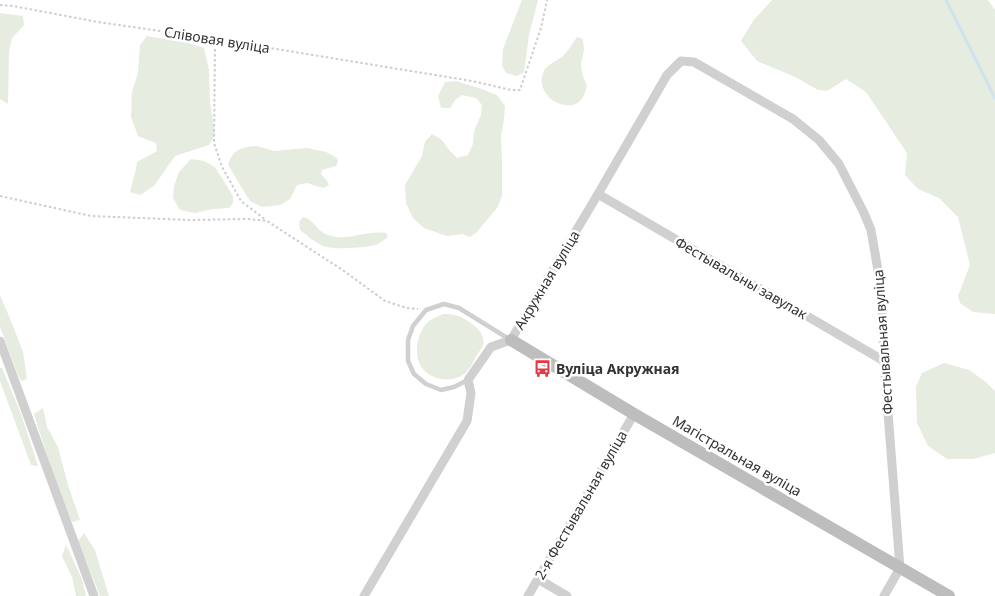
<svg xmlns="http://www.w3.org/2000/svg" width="995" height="596" font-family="'Noto Sans',sans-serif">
  <rect width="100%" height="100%" fill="#fff"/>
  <path fill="#e6ecdf" d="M 522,0 L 538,0 L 529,35 L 524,72 L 517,76 L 506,73 L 502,66 L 503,49 Z
    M 772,0 L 988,0 L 995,10 L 995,314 L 973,312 L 960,303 L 958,296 L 970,265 L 958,217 L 939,198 L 918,189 L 905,175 L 907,153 L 866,92 L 846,79 L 827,91 L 818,90 L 795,77 L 757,61 L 741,41 L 753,21 Z
    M 0,13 L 23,16 L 24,25 L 12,38 L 9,52 L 8,104 L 0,99 Z
    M 147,36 L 188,43 L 204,48 L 209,70 L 210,103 L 215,135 L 209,145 L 175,156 L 154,186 L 140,195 L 130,192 L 136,169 L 137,162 L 157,151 L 156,143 L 138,136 L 131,117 L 132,92 L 138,73 L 140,45 Z
    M 577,37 L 583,39 L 584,50 L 581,63 L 582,74 L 587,86 C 586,89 585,94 583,97 C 572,117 534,98 543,73 C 545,65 557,61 563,56 C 568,51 573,43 577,37 Z
    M 456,81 L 482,89 L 497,95 L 505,106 L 504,119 L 501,137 L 502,160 L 502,196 L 497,208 L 476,233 L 470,237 L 463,234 L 447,236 L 424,228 L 413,218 L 406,203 L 405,185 L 422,156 L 425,142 L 432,134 L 442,140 L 449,150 L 457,158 L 468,155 L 473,144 L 474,131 L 481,115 L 482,105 L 476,98 L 462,95 L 455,100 L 450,108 L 441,108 L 438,96 L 445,82 Z
    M 257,146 L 274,151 L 307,148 L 326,152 L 337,158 L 338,162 L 336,166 L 322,170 L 321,174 L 327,181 L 329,185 L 323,188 L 307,183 L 297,185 L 290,199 L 280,205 L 262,207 L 250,201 L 228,165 C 233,149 242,147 257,146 Z
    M 191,159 L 204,161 L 215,167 L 233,196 L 233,203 L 229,208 L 213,209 L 195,213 L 180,210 L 173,198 L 174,186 L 179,172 Z
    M 303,217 C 314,219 317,232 328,235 C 347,242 366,230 386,233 L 388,237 C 385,239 381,242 378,244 C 368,248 333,250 323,246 C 314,242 307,235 300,230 L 299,222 Z
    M 0,295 L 11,321 L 23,352 L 27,379 L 21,381 L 17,373 L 0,327 Z
    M 443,314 C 447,314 451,314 454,315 C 463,316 482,329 483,338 C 485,345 481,349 477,355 C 473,362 469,372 461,376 C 449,383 431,379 423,369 C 412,356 417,331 429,321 C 433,318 439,316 443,314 Z
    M 944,363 L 969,370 L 986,382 L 995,391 L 995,453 L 973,459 L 947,459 L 928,446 L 917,423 L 916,387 L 922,373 Z
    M 0,368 L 2,368 L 21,414 L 38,466 L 31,465 L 0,381 Z
    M 43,408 L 47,427 L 58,447 L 68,485 L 80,520 L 72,522 C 57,487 45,450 34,414 Z
    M 84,533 L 95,550 L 109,596 L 100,596 L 78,541 Z
    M 66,545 L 82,579 L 86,596 L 76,596 L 72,577 L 62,556 Z"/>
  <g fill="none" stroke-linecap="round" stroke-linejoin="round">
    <path stroke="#cfe2ee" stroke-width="3" d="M 946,0 L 995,98"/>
    <path stroke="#cdcdcd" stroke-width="2" stroke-dasharray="2.5 2.5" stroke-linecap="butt" d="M 0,5 L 13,6 L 98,22 L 215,39 L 472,81 L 511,90 L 520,90 L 541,28 L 547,0
      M 215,39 L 214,143 L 222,167 L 241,201 L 266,220
      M 0,196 L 91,216 L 190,220 L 249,219 L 267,221 L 344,271 L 385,301 L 407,308 L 418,309"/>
    <path stroke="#d0d0d0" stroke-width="4.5" d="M 468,380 L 454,387 L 441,390 L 426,384 L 414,374 L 408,361 L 408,340 L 413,326 L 426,310 L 444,304 L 459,308 L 509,339"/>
    <path stroke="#d0d0d0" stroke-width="9" d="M 598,194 L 884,361
      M 0,341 L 94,596
      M 538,579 L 567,596
      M 364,596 L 467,421 L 471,393 L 468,380 L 491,347 L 511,340 L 598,194 L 667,75 L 681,61 L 694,62 L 793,119 L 819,140 L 839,164 L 864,213 L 871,230 L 881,288 L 884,361 L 900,568 L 884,596
      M 528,596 L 634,414"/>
    <path stroke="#bdbdbd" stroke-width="12" d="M 511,340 L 634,414 L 949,596"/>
  </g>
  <defs>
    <symbol id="bus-bare" viewBox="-9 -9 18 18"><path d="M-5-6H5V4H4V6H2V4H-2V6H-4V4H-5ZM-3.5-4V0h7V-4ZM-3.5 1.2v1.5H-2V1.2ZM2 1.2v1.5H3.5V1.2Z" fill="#e63946" stroke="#fff" stroke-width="2.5" paint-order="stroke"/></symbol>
  </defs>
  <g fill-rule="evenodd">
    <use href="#bus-bare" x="530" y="356" width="25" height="25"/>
  </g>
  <g text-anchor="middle" stroke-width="5" stroke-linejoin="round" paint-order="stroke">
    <g font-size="14" fill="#333" stroke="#fff">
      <text transform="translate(217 40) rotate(9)" y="5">Слівовая вуліца</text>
      <text transform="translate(741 278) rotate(30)" y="5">Фестывальны завулак</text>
      <text transform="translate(547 280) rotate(-59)" y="5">Акружная вуліца</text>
      <text transform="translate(883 342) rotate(-94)" y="5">Фестывальная вуліца</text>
      <text transform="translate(737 456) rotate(30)" y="5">Магістральная вуліца</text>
      <text transform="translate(581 505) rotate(-60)" y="5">2-я Фестывальная вуліца</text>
    </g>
    <g font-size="14" font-weight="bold" fill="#333" stroke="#fff" text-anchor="start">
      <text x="556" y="374">Вуліца Акружная</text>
    </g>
  </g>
</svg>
